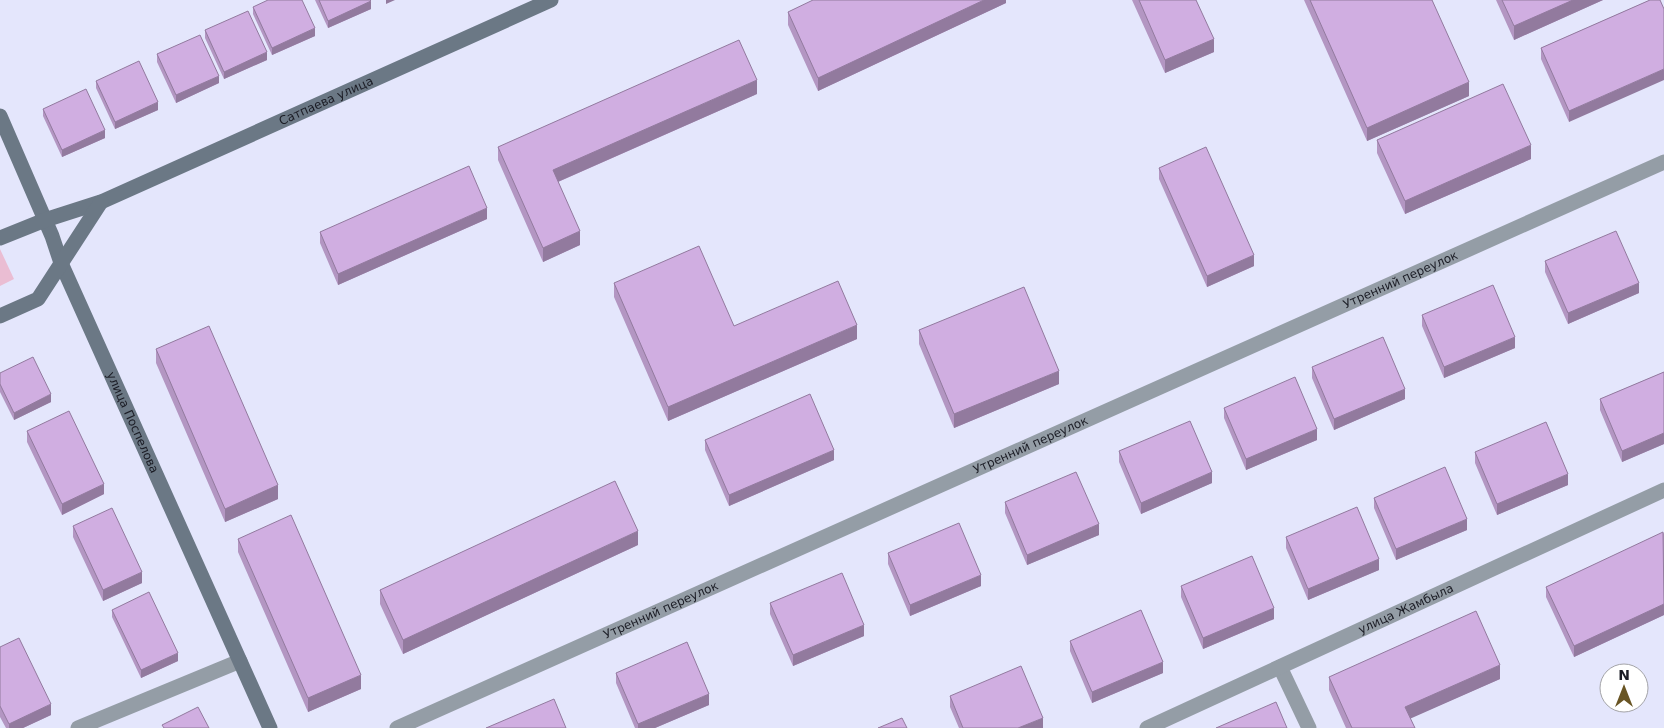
<svg xmlns="http://www.w3.org/2000/svg" width="1664" height="728" font-family="'DejaVu Sans',sans-serif">
  <rect width="100%" height="100%" fill="#e4e6fc"/>
  <path fill="#eabdd3" d="M 0,249 L 14,279 L 0,286 Z"/>
  <g fill="none" stroke-linecap="round" stroke-linejoin="round">
    <g stroke="#949da6" stroke-width="15">
      <path d="M 1280,667 L 1309,728"/>
      <path d="M 78,728 L 240,661"/>
      <path id="s1" d="M 397,728 L 1664,162"/>
      <path id="s2" d="M 1147,728 L 1664,490"/>
    </g>
    <g stroke="#6b7885" stroke-width="15">
      <path id="s3" d="M 0,116 L 52,236 L 61,263 L 270,728"/>
      <path id="s4" d="M 0,238 L 45,220 L 101,202 L 551,0"/>
      <path d="M 0,316 L 38,299 L 101,202"/>
    </g>
  </g>
  <path fill="#b396c2" d="M 315,0 L 370,0 L 371,9 L 328,28 Z
    M 1006,0 L 1006,3 L 818,91 L 788,25 L 788,12 Z
    M 1132,0 L 1196,0 L 1214,52 L 1165,73 Z
    M 1304,0 L 1432,0 L 1469,96 L 1367,141 Z
    M 1496,0 L 1603,0 L 1514,40 Z
    M 1650,0 L 1569,122 L 1541,59 L 1541,48 Z
    M 253,7 L 315,36 L 272,55 L 253,14 Z
    M 205,30 L 267,60 L 224,79 L 205,38 Z
    M 157,54 L 219,83 L 176,103 L 157,62 Z
    M 96,81 L 158,110 L 115,129 L 96,88 Z
    M 757,94 L 558,182 L 580,245 L 543,262 L 498,160 L 498,147 Z
    M 43,109 L 105,138 L 62,157 L 43,116 Z
    M 1377,140 L 1531,159 L 1405,214 L 1377,153 Z
    M 1159,168 L 1254,266 L 1207,287 L 1159,179 Z
    M 487,219 L 338,285 L 320,243 L 320,232 Z
    M 1545,261 L 1639,293 L 1568,324 L 1545,272 Z
    M 614,283 L 734,326 L 857,339 L 668,421 L 614,297 Z
    M 1422,315 L 1515,348 L 1444,378 L 1422,326 Z
    M 919,330 L 1059,384 L 954,428 L 919,344 Z
    M 156,349 L 278,499 L 225,522 L 156,363 Z
    M 1312,367 L 1405,399 L 1334,430 L 1312,378 Z
    M 1664,372 L 1664,444 L 1622,462 L 1600,410 L 1600,399 Z
    M 0,373 L 51,402 L 14,420 L 0,392 Z
    M 1224,408 L 1317,440 L 1246,470 L 1224,418 Z
    M 27,431 L 104,494 L 62,515 L 27,442 Z
    M 705,440 L 834,460 L 729,506 L 705,450 Z
    M 1119,451 L 1212,483 L 1141,514 L 1119,462 Z
    M 1475,452 L 1568,485 L 1497,515 L 1475,463 Z
    M 1374,498 L 1467,530 L 1396,560 L 1374,508 Z
    M 1005,502 L 1099,535 L 1027,565 L 1005,513 Z
    M 73,526 L 142,583 L 103,601 L 73,537 Z
    M 1664,533 L 1664,615 L 1574,657 L 1546,597 L 1546,587 Z
    M 1286,537 L 1379,570 L 1308,600 L 1286,548 Z
    M 238,539 L 361,689 L 308,712 L 238,552 Z
    M 638,545 L 403,654 L 380,604 L 380,590 Z
    M 888,553 L 981,586 L 910,616 L 888,564 Z
    M 1181,586 L 1274,619 L 1203,649 L 1181,597 Z
    M 770,603 L 864,636 L 793,666 L 770,614 Z
    M 112,610 L 178,661 L 141,678 L 112,617 Z
    M 1070,641 L 1163,673 L 1092,703 L 1070,651 Z
    M 0,647 L 51,715 L 23,728 L 6,728 L 0,717 Z
    M 616,673 L 709,705 L 655,728 L 635,728 L 616,683 Z
    M 1329,677 L 1500,679 L 1410,718 L 1415,728 L 1346,728 L 1329,690 Z
    M 950,696 L 1043,728 L 959,728 L 950,707 Z"/>
  <path fill="#927a9e" d="M 386,0 L 395,0 L 386,4 Z
    M 984,0 L 1006,0 L 1006,3 L 818,91 L 818,78 Z
    M 1573,0 L 1603,0 L 1514,40 L 1514,26 Z
    M 371,1 L 371,9 L 328,28 L 328,21 Z
    M 315,28 L 315,36 L 272,55 L 272,48 Z
    M 1214,39 L 1214,52 L 1165,73 L 1165,60 Z
    M 267,52 L 267,60 L 224,79 L 224,72 Z
    M 1664,69 L 1664,80 L 1569,122 L 1569,111 Z
    M 219,76 L 219,83 L 176,103 L 176,95 Z
    M 757,80 L 757,94 L 553,184 L 553,170 Z
    M 1469,82 L 1469,96 L 1367,141 L 1367,128 Z
    M 158,102 L 158,110 L 115,129 L 115,122 Z
    M 105,130 L 105,138 L 62,157 L 62,150 Z
    M 1531,145 L 1531,159 L 1405,214 L 1405,201 Z
    M 487,208 L 487,219 L 338,285 L 338,274 Z
    M 580,231 L 580,245 L 543,262 L 543,248 Z
    M 1254,255 L 1254,266 L 1207,287 L 1207,276 Z
    M 1639,283 L 1639,293 L 1568,324 L 1568,313 Z
    M 857,325 L 857,339 L 668,421 L 668,407 Z
    M 1515,337 L 1515,348 L 1444,378 L 1444,367 Z
    M 1059,371 L 1059,384 L 954,428 L 954,414 Z
    M 1405,389 L 1405,399 L 1334,430 L 1334,419 Z
    M 51,394 L 51,402 L 14,420 L 14,413 Z
    M 1317,429 L 1317,440 L 1246,470 L 1246,459 Z
    M 1664,433 L 1664,444 L 1622,462 L 1622,451 Z
    M 834,450 L 834,460 L 729,506 L 729,495 Z
    M 1212,472 L 1212,483 L 1141,514 L 1141,503 Z
    M 1568,474 L 1568,485 L 1497,515 L 1497,504 Z
    M 104,484 L 104,494 L 62,515 L 62,504 Z
    M 278,485 L 278,499 L 225,522 L 225,509 Z
    M 1467,519 L 1467,530 L 1396,560 L 1396,549 Z
    M 1099,524 L 1099,535 L 1027,565 L 1027,555 Z
    M 638,531 L 638,545 L 403,654 L 403,640 Z
    M 1379,559 L 1379,570 L 1308,600 L 1308,589 Z
    M 142,572 L 142,583 L 103,601 L 103,590 Z
    M 981,575 L 981,586 L 910,616 L 910,605 Z
    M 1664,604 L 1664,615 L 1574,657 L 1574,646 Z
    M 1274,608 L 1274,619 L 1203,649 L 1203,638 Z
    M 864,625 L 864,636 L 793,666 L 793,655 Z
    M 178,653 L 178,661 L 141,678 L 141,670 Z
    M 1163,662 L 1163,673 L 1092,703 L 1092,692 Z
    M 1500,665 L 1500,679 L 1405,721 L 1405,707 Z
    M 361,675 L 361,689 L 308,712 L 308,698 Z
    M 709,694 L 709,705 L 655,728 L 638,728 L 638,724 Z
    M 51,704 L 51,715 L 23,728 L 9,728 L 9,724 Z
    M 1043,718 L 1043,728 L 1018,728 Z"/>
  <path fill="#d0aee1" stroke="#927a9e" d="M 268,0 L 302,0 L 315,28 L 272,48 L 253,7 Z
    M 319,0 L 370,0 L 371,1 L 328,21 Z
    M 813,0 L 984,0 L 818,78 L 788,12 Z
    M 1139,0 L 1196,0 L 1214,39 L 1165,60 Z
    M 1310,0 L 1432,0 L 1469,82 L 1367,128 Z
    M 1502,0 L 1573,0 L 1514,26 Z
    M 1650,0 L 1660,0 L 1664,9 L 1664,69 L 1569,111 L 1541,48 Z
    M 248,11 L 267,52 L 224,72 L 205,30 Z
    M 200,35 L 219,76 L 176,95 L 157,54 Z
    M 739,40 L 757,80 L 553,170 L 580,231 L 543,248 L 498,147 Z
    M 139,61 L 158,102 L 115,122 L 96,81 Z
    M 1503,84 L 1531,145 L 1405,201 L 1377,140 Z
    M 86,89 L 105,130 L 62,150 L 43,109 Z
    M 1206,147 L 1254,255 L 1207,276 L 1159,168 Z
    M 469,166 L 487,208 L 338,274 L 320,232 Z
    M 1616,231 L 1639,283 L 1568,313 L 1545,261 Z
    M 699,246 L 734,326 L 838,281 L 857,325 L 668,407 L 614,283 Z
    M 1493,285 L 1515,337 L 1444,367 L 1422,315 Z
    M 1024,287 L 1059,371 L 954,414 L 919,330 Z
    M 209,326 L 278,485 L 225,509 L 156,349 Z
    M 1383,337 L 1405,389 L 1334,419 L 1312,367 Z
    M 33,357 L 51,394 L 14,413 L 0,384 L 0,373 Z
    M 1664,372 L 1664,433 L 1622,451 L 1600,399 Z
    M 1295,377 L 1317,429 L 1246,459 L 1224,408 Z
    M 810,394 L 834,450 L 729,495 L 705,440 Z
    M 69,411 L 104,484 L 62,504 L 27,431 Z
    M 1190,421 L 1212,472 L 1141,503 L 1119,451 Z
    M 1546,422 L 1568,474 L 1497,504 L 1475,452 Z
    M 1445,467 L 1467,519 L 1396,549 L 1374,498 Z
    M 1076,472 L 1099,524 L 1027,555 L 1005,502 Z
    M 615,481 L 638,531 L 403,640 L 380,590 Z
    M 1357,507 L 1379,559 L 1308,589 L 1286,537 Z
    M 112,508 L 142,572 L 103,590 L 73,526 Z
    M 291,515 L 361,675 L 308,698 L 238,539 Z
    M 959,523 L 981,575 L 910,605 L 888,553 Z
    M 1663,532 L 1664,604 L 1574,646 L 1546,587 Z
    M 1252,556 L 1274,608 L 1203,638 L 1181,586 Z
    M 842,573 L 864,625 L 793,655 L 770,603 Z
    M 149,592 L 178,653 L 141,670 L 112,610 Z
    M 1141,610 L 1163,662 L 1092,692 L 1070,641 Z
    M 1476,611 L 1500,665 L 1405,707 L 1415,728 L 1352,728 L 1329,677 Z
    M 19,638 L 51,704 L 9,724 L 0,706 L 0,647 Z
    M 687,642 L 709,694 L 638,724 L 616,673 Z
    M 1021,666 L 1043,718 L 1018,728 L 963,728 L 950,696 Z
    M 554,699 L 566,728 L 486,728 Z
    M 1276,702 L 1287,728 L 1216,728 Z
    M 198,707 L 209,728 L 164,728 L 162,725 Z
    M 902,718 L 907,728 L 878,728 Z"/>
  <g text-anchor="middle" stroke-width="4" stroke-linejoin="round" paint-order="stroke">
    <g font-size="12" fill="#1b1c25" stroke="#fff">
      <text dy="4" stroke="none"><textPath href="#s4" startOffset="354">Сатпаева улица</textPath></text>
      <text dy="4" stroke="none"><textPath href="#s1" startOffset="1099">Утренний переулок</textPath></text>
      <text dy="4" stroke="none"><textPath href="#s3" startOffset="334">улица Поспелова</textPath></text>
      <text dy="4" stroke="none"><textPath href="#s1" startOffset="694">Утренний переулок</textPath></text>
      <text dy="4" stroke="none"><textPath href="#s2" startOffset="285">улица Жамбыла</textPath></text>
      <text dy="4" stroke="none"><textPath href="#s1" startOffset="289">Утренний переулок</textPath></text>
    </g>
  </g>
  <g transform="translate(1624 688)"><circle r="24" fill="#ffffff" stroke="#a4a4a8"/>
  <path d="M0-4L9 19L0 12L-9 19Z" fill="#695524"/>
  <text y="-8" font-size="14" font-weight="bold" text-anchor="middle" fill="#1b1c25">N</text>
  </g>
</svg>
